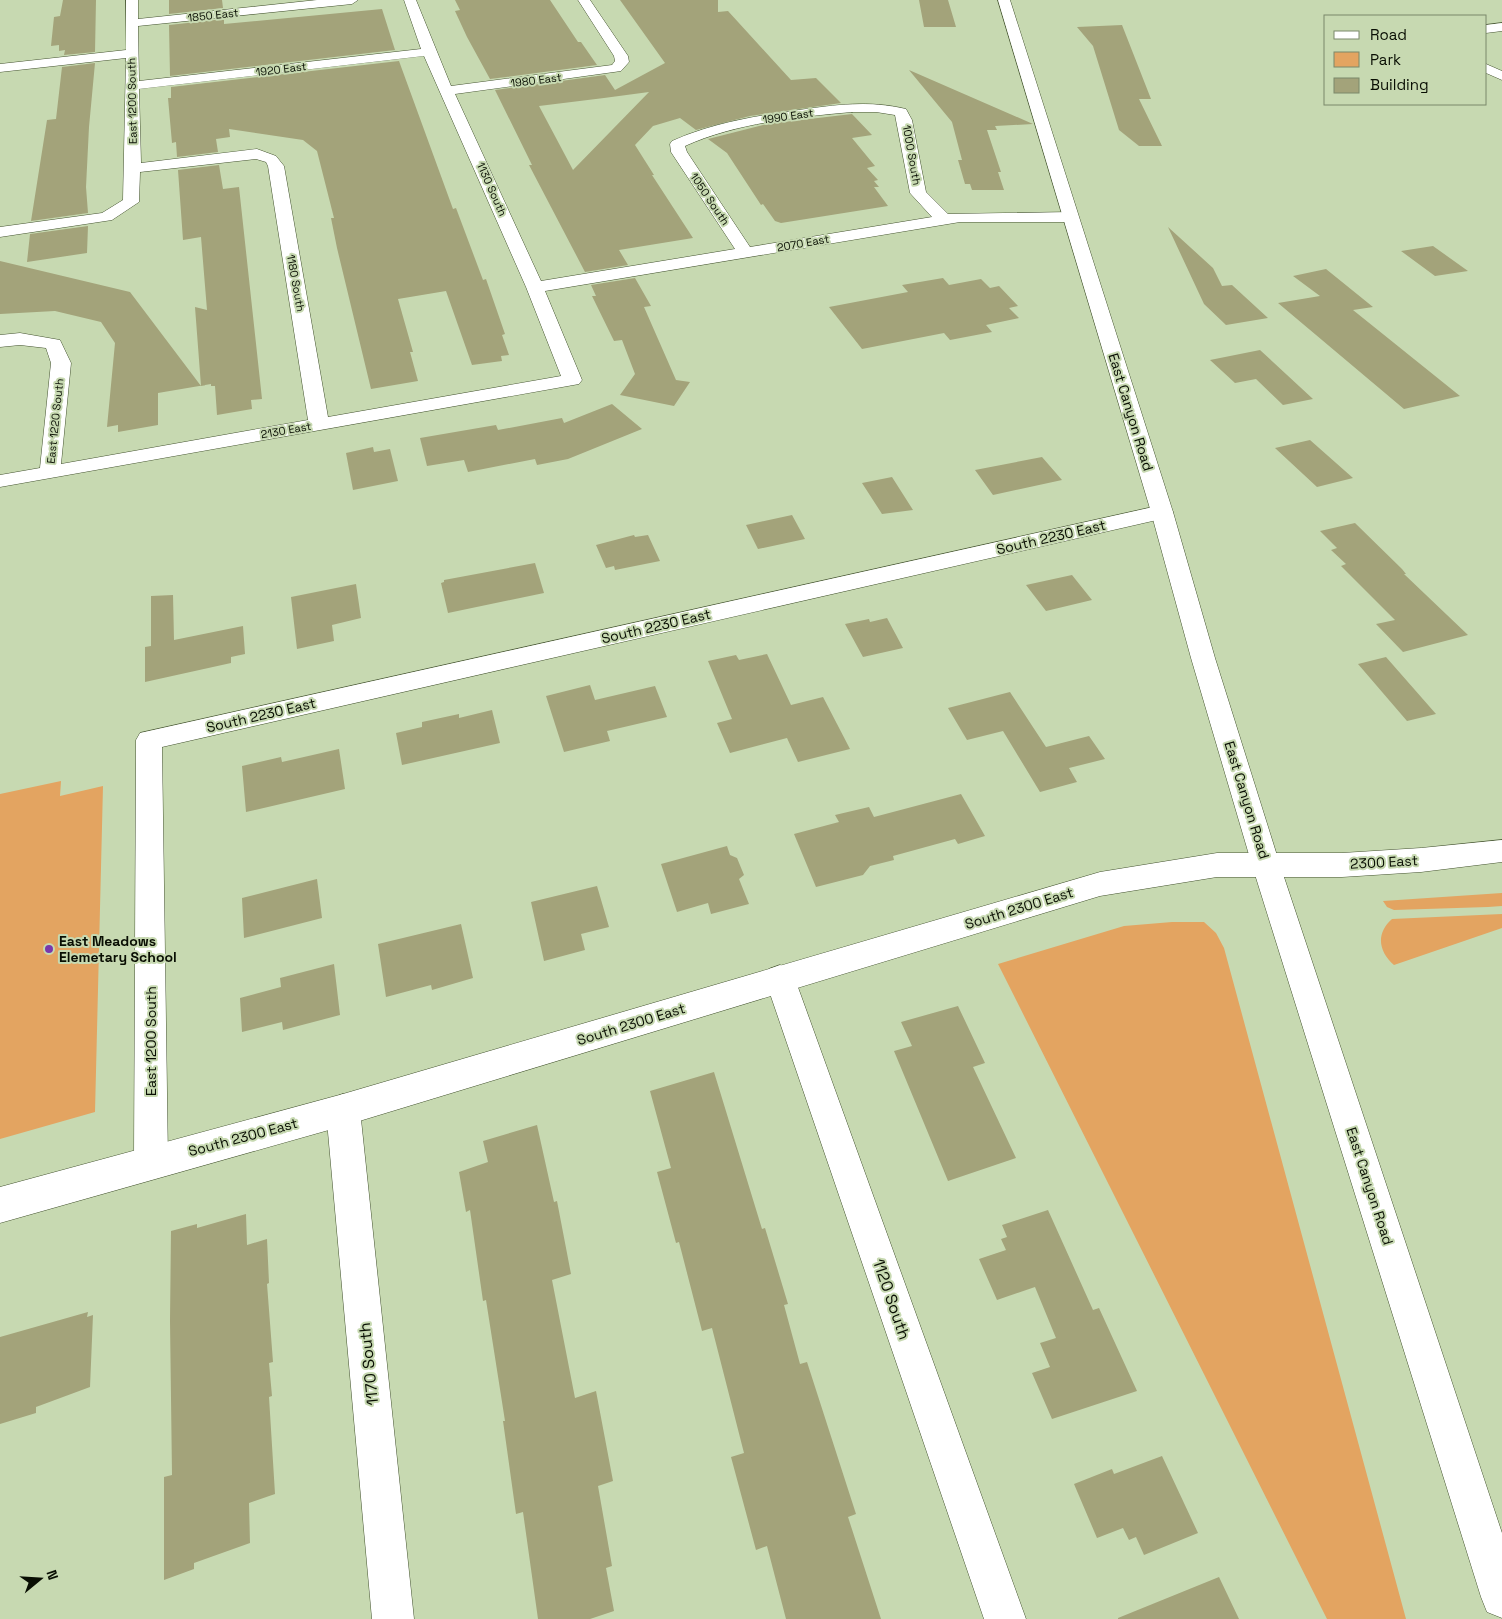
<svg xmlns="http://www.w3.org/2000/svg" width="1502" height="1619" font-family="'Space Grotesk',sans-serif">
  <rect width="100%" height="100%" fill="#c7d9b1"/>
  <path fill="#e3a461" d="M 61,781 L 60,796 L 103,786 L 95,1112 L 0,1139 L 0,794 Z
    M 1502,893 L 1502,906 L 1488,907 L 1394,910 L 1387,907 L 1383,901 Z
    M 1502,914 L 1502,928 L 1394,965 C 1378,951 1376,933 1392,919 Z
    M 1172,922 L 1204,922 L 1216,933 L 1224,948 L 1406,1619 L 1327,1619 L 998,964 L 1124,926 Z"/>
  <path fill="#a3a37a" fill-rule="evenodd" d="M 63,0 L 96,0 L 95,52 L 64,55 L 65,50 L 59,51 L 59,45 L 51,46 L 54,17 L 60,16 Z
    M 169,0 L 222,0 L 223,8 L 169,14 Z
    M 455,0 L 550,0 L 578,42 L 581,42 L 597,65 L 490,79 L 467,37 L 455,11 L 460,10 Z
    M 620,0 L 718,0 L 718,12 L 728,11 L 791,80 L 816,78 L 841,103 L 750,116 L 696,130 L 680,118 L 653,126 L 635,145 L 654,175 L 652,175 L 693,238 L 619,250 L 628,265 L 585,272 L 529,165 L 532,165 L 495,90 L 605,75 L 615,90 L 665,63 ZM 649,92 L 573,170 L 539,106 L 604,98 Z
    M 919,0 L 948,0 L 956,27 L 924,27 Z
    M 382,9 L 395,50 L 170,76 L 169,25 L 224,19 L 224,24 Z
    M 1122,25 L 1151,99 L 1139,99 L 1162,146 L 1139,146 L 1119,130 L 1093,46 L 1077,27 Z
    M 399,61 L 453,209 L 456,208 L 483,280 L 486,279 L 505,334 L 502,335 L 509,355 L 501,356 L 502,361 L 472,365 L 446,291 L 398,299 L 413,352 L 410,352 L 418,381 L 371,389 L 337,248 L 331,218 L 334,218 L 317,151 L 303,140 L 229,129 L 230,137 L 216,139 L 218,152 L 177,157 L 176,142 L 172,143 L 168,98 L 171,98 L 171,87 Z
    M 95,63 L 89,127 L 86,187 L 88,213 L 31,221 L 47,120 L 56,119 L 62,67 Z
    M 909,70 L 1033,124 L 995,126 L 997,130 L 987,130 L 1001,172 L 998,172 L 1004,190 L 972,190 L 970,184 L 965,184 L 958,160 L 962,160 L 952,122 Z
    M 852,114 L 872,135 L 852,138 L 875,166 L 867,168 L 878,180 L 874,181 L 879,187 L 874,187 L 888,206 L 781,223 L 775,221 L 763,204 L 761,205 L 727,153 L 708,139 L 767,124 Z
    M 219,165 L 223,189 L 239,187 L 262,399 L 251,400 L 252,409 L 217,415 L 215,386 L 211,386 L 211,384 L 158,393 L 158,425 L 118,432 L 118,425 L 107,427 L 115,343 L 101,322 L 55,311 L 0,314 L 0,261 L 130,292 L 201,386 L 195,307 L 207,310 L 201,237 L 183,240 L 178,170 Z
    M 88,226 L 87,253 L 27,262 L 30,234 Z
    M 1168,227 L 1213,268 L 1222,286 L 1232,285 L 1268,318 L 1226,325 L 1204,304 Z
    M 1433,246 L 1468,271 L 1435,276 L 1401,251 Z
    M 1326,269 L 1373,307 L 1353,310 L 1460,396 L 1404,409 L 1278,303 L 1320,296 L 1293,276 Z
    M 635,278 L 651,306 L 644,307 L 676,380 L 690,382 L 674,406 L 620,395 L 635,374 L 622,340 L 614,341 L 592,296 L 596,296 L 591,285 Z
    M 943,278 L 949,285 L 981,279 L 990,288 L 999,286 L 1018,306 L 1009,308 L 1019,318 L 986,325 L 992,332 L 950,340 L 944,333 L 862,349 L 829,307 L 908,292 L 902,285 Z
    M 1260,350 L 1313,399 L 1283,405 L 1256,379 L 1235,383 L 1210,360 Z
    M 612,404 L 642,429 L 568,459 L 537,465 L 535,459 L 468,472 L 464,460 L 427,466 L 420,438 L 496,425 L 498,430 L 562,418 L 564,423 Z
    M 1310,440 L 1353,478 L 1317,487 L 1275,448 Z
    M 373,447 L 374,452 L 390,449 L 398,481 L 353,490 L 346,453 Z
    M 1042,457 L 1062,480 L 993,495 L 975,470 Z
    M 892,477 L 913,510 L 882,514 L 862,483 Z
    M 792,515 L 805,539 L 758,549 L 746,525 Z
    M 1355,523 L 1402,569 L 1406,574 L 1404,574 L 1468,635 L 1403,652 L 1376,624 L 1395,620 L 1341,566 L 1346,564 L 1331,550 L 1337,548 L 1320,531 Z
    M 634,535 L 635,537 L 648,535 L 660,561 L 615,570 L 614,566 L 606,568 L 596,545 Z
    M 535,563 L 544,593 L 448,613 L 441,583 L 444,582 L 444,580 Z
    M 1072,575 L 1092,600 L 1046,611 L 1026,585 Z
    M 356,584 L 361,618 L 332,625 L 334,641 L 297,649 L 291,597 Z
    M 173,595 L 174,640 L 243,626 L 245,654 L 231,657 L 231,663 L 145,682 L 145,647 L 151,646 L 151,596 Z
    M 887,618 L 903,648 L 863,657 L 845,624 L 869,619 L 870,622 Z
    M 767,654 L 791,705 L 823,697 L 850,749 L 798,762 L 787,738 L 730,753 L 717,723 L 732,719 L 708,661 L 736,655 L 739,660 Z
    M 1386,657 L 1436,714 L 1407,721 L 1358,664 Z
    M 590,685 L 595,700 L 655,686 L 667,717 L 607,731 L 610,741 L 564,752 L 546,696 Z
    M 1010,692 L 1046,747 L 1089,736 L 1105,759 L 1069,768 L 1077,782 L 1040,792 L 1003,731 L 967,740 L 948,708 Z
    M 492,710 L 500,743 L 402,765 L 396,733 L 422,727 L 422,722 L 459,714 L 459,718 Z
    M 339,749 L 345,789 L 246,812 L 242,766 L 281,757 L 282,762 Z
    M 961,794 L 985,836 L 958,844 L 955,839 L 893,856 L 894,860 L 870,866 L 863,875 L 816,887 L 794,834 L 839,822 L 835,815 L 869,807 L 874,817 Z
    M 727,846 L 730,855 L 737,858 L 744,875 L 739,879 L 749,904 L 711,914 L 708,903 L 677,912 L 661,864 Z
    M 317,879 L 322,918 L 244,938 L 242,898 Z
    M 597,886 L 609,927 L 581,934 L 585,950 L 544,961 L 531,902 Z
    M 461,924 L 473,978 L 432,990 L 431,985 L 386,997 L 378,944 Z
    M 334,964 L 340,1015 L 283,1030 L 282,1022 L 242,1032 L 240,998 L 281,987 L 280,978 Z
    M 958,1006 L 985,1063 L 973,1067 L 1016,1158 L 948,1181 L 894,1051 L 912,1046 L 901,1022 Z
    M 714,1072 L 762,1229 L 765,1228 L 788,1304 L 784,1305 L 800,1364 L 807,1362 L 856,1514 L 848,1517 L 881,1619 L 786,1619 L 767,1546 L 756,1550 L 731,1457 L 744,1453 L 712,1328 L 702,1331 L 679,1242 L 676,1243 L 657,1172 L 671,1168 L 650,1091 Z
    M 537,1125 L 554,1202 L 557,1201 L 571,1274 L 552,1280 L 575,1398 L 596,1391 L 613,1481 L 598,1486 L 612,1566 L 606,1568 L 614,1611 L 590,1619 L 538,1619 L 523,1512 L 516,1514 L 503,1421 L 505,1421 L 486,1300 L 483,1301 L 470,1210 L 466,1212 L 459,1172 L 488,1162 L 483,1141 Z
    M 1048,1210 L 1093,1310 L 1099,1308 L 1137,1391 L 1052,1419 L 1032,1373 L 1050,1367 L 1040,1343 L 1056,1338 L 1035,1287 L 997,1300 L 979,1259 L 1006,1250 L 1001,1239 L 1007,1237 L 1002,1225 Z
    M 246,1214 L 247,1245 L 267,1239 L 269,1283 L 267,1284 L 273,1362 L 269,1363 L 272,1396 L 269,1397 L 275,1494 L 249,1503 L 250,1543 L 194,1563 L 194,1569 L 164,1580 L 164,1477 L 172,1475 L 170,1321 L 171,1231 L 197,1224 L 197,1228 Z
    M 88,1312 L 87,1317 L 93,1315 L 90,1387 L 36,1407 L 36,1413 L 0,1424 L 0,1337 Z
    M 1162,1456 L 1198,1533 L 1144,1555 L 1136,1537 L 1129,1540 L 1123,1528 L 1097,1538 L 1074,1484 L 1112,1469 L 1114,1474 Z
    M 1219,1577 L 1239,1619 L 1118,1619 L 1118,1618 Z"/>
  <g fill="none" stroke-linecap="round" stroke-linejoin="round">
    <defs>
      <path id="minor" d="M 126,0 L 138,0 L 138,19 L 317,0 L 358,0 L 352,4 L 138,26 L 139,81 L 421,49 L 404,0 L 416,0 L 451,86 L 612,65 L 615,61 L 614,56 L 578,0 L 590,0 L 628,56 L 629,62 L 621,71 L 455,94 L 541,281 L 735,249 L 671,152 L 670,144 L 672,141 C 712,123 755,116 799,110 C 836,105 869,100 906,109 L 912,120 L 926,192 L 948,214 L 1071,212 L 1079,217 L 1071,222 L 960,222 L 545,291 L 582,380 L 579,384 L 0,487 L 0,475 L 40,468 L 51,363 L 46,348 L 20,345 L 0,347 L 0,335 L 20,333 L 60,340 L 71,363 L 61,464 L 308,420 L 268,166 L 266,162 L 256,159 L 140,172 L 139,202 L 112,220 L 0,237 L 0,227 L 102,213 L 123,200 L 126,58 L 0,72 L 0,64 L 126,50 ZM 424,56 L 526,287 L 561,376 L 328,417 L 284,166 L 276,156 L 257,149 L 141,163 L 139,89 ZM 852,112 L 876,112 L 895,115 L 910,193 L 932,217 L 750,247 L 687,152 L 685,146 C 736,123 797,117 852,112 Z
        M 1502,23 L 1502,31 L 1486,33 L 1486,25 Z
        M 1486,64 L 1502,71 L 1502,80 L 1486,73 Z
        M 1162,505 L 1170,507 L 1173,512 L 1170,517 L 162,747 L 168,1162 L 163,1174 L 151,1179 L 139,1174 L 134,1162 L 136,740 L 140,733 Z
        M 780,965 L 791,969 L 795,979 L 1026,1619 L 984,1619 L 765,979 L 769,969 Z
        M 343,1094 L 355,1099 L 360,1110 L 414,1619 L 372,1619 L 326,1110 L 331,1099 Z"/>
      <path id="tertiary" d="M 1502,840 L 1502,862 L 1421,872 L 1342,877 L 1217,877 L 1100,896 L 343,1126 L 0,1223 L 0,1187 L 343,1094 L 1100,872 L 1217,853 L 1342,853 L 1421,848 Z"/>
      <path id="secondary" d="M 998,0 L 1010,0 L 1173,512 L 1215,658 L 1280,865 L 1502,1533 L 1502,1618 L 1487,1612 L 1481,1597 L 1252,865 L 1191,658 L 1151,512 Z"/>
    </defs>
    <use href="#minor" stroke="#445330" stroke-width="1"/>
    <use href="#tertiary" stroke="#445330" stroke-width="1"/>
    <use href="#secondary" stroke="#445330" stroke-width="1"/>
    <use href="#minor" fill="#fff" fill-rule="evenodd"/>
    <use href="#tertiary" fill="#fff" fill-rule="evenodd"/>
    <use href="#secondary" fill="#fff" fill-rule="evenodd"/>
  </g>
  <circle fill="#7937ac" stroke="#c7d9b1" stroke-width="2" cx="49" cy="949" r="5"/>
  <g text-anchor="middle" stroke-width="4" stroke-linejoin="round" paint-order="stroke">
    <g font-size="11" fill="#090e03" stroke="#c7d9b1">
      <text transform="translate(213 15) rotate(-6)" y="4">1850 East</text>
      <text transform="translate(281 69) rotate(-7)" y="4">1920 East</text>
      <text transform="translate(536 80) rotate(-7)" y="4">1980 East</text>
      <text transform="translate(132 101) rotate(-91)" y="4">East 1200 South</text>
      <text transform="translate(788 116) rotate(-8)" y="4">1990 East</text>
      <text transform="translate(912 155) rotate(80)" y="4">1000 South</text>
      <text transform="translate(492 189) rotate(66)" y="4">1130 South</text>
      <text transform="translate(710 199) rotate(56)" y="4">1050 South</text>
      <text transform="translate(803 243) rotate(-10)" y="4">2070 East</text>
      <text transform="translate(296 283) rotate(80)" y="4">1180 South</text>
      <text transform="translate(55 421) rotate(-84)" y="4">East 1220 South</text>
      <text transform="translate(286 430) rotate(-10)" y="4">2130 East</text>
    </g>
    <g font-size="14" fill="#090e03" stroke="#c7d9b1">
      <text transform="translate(1131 412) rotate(73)" y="5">East Canyon Road</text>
      <text transform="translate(1051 537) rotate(-13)" y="5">South 2230 East</text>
      <text transform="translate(656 626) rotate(-13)" y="5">South 2230 East</text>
      <text transform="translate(261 715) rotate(-13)" y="5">South 2230 East</text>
      <text transform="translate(1247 800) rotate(73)" y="5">East Canyon Road</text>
      <text transform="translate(1384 862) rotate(-3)" y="5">2300 East</text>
      <text transform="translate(1019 908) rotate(-17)" y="5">South 2300 East</text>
      <text transform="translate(631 1024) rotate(-17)" y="5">South 2300 East</text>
      <text transform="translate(151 1041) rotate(-90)" y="5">East 1200 South</text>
      <text transform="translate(243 1137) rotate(-15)" y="5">South 2300 East</text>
      <text transform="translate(1370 1186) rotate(72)" y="5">East Canyon Road</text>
    </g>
    <g font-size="14" font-weight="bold" fill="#090e03" stroke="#c7d9b1" text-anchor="start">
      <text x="59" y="946">East Meadows<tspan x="59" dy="16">Elemetary School</tspan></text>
    </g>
    <g font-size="16" fill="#090e03" stroke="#c7d9b1">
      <text transform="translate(892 1299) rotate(71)" y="6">1120 South</text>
      <text transform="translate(368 1364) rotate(-96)" y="6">1170 South</text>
    </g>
  </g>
  <rect x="1324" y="15" width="162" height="90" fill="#c7d9b1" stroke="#7b886b"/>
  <rect x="1334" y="31" width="25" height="8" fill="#ffffff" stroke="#7b886b"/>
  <text x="1370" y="40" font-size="15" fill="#090e03">Road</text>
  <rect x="1334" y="52" width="25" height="15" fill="#e3a461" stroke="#7b886b"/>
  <text x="1370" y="65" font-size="15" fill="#090e03">Park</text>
  <rect x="1334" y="78" width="25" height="15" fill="#a3a37a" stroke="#7b886b"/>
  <text x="1370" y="90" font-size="15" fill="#090e03">Building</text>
  <g transform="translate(40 1579) rotate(72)" stroke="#c7d9b1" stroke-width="4" paint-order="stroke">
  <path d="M0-4L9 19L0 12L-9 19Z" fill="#090e03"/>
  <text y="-8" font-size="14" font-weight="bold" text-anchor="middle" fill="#090e03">N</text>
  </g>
</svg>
